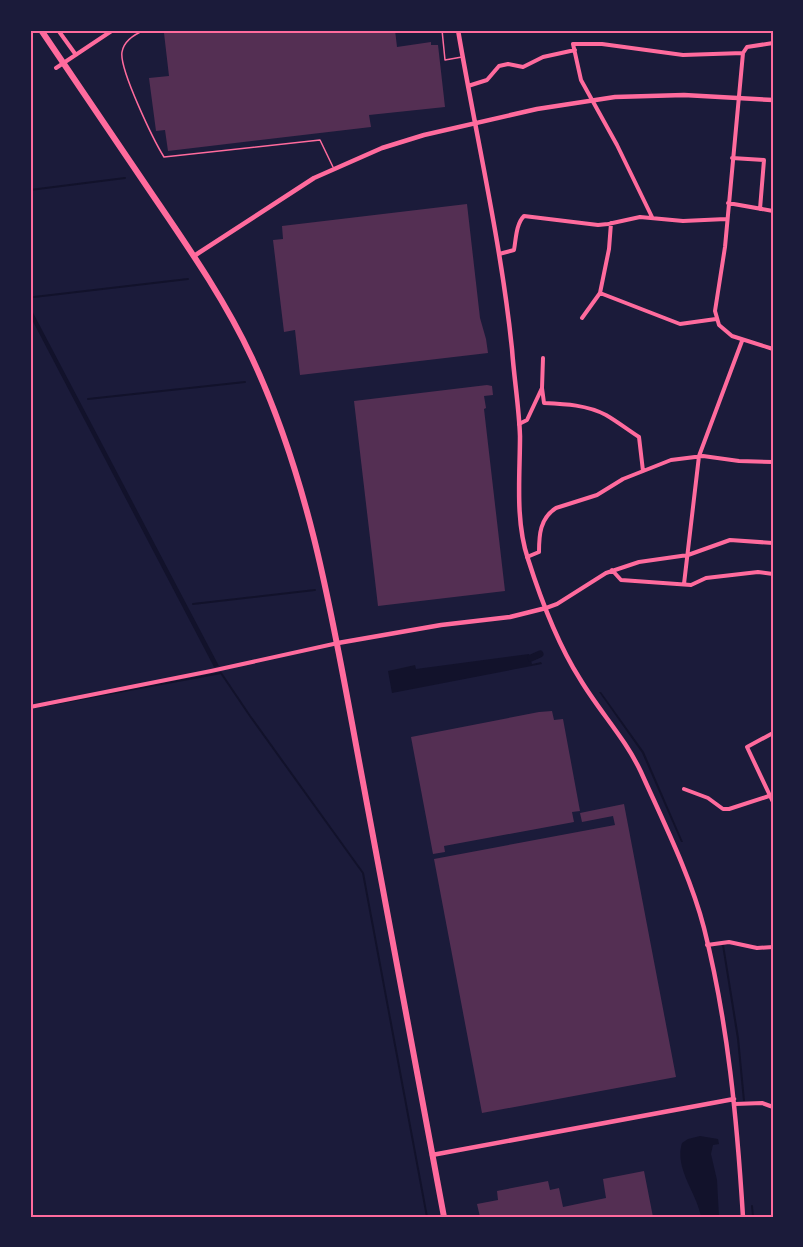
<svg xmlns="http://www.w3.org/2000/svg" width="803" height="1247" font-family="Signika,sans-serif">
  <rect width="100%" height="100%" fill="#1b1b3a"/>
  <path fill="#12122b" d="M 30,307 L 219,666 L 214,667 L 30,316 Z
    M 529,654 L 532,664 L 541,662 L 542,664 L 392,693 L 388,671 L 415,665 L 416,669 Z
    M 599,692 L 601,692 L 644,752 L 683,842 L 681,842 L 642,753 Z
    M 722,945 L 724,945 L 739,1038 L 745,1101 L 743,1101 L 737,1039 Z
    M 700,1136 L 718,1139 L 719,1144 L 713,1145 L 711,1154 L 717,1180 L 719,1217 L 701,1217 C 697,1193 674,1169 682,1143 L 688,1139 Z"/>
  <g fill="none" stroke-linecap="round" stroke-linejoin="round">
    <path stroke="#12122b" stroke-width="2" d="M 30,190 L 125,178
      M 34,297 L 188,279
      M 88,399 L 245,382
      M 193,604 L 315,590
      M 48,705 L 221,673 L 250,716 L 363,873 L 427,1217
      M 752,1206 L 753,1217"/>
    <path stroke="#12122b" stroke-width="7" d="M 531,658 L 540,654"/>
  </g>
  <path fill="#542f53" d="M 193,30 L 395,30 L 397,47 L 431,42 L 431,45 L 438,45 L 445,107 L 369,115 L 371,127 L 168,151 L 165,130 L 156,131 L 149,78 L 169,76 L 164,33 Z
    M 467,204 L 480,318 L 486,339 L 488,353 L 300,375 L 295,330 L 284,332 L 273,240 L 283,239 L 282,226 Z
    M 487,385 L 492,386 L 493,395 L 484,396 L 486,408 L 484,409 L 505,591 L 378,606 L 354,401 Z
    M 552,711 L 554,720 L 563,719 L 580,811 L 572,812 L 574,822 L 444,846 L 445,852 L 433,854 L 411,737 L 539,712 Z
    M 624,804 L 676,1077 L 482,1113 L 434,859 L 615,825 L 613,816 L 582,822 L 580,813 Z
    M 644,1171 L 653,1217 L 480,1217 L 477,1204 L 498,1200 L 497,1191 L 548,1181 L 550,1190 L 559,1188 L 563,1207 L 606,1198 L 603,1179 Z"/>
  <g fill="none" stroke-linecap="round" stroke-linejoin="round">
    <path stroke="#ff6b9d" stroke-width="1.5" d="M 145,30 C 135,34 124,40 122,52 C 119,69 154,141 164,157 L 320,140 L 333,167
      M 442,30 L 445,60 L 462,57"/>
    <path stroke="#ff6b9d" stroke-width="4" d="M 58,30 L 76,55
      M 773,43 L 747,47 L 743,53 L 725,247 L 715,311 L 719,325 L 732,336 L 773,349
      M 56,68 L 113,30
      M 468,86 L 487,80 L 499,66 L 508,64 L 523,67 L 543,57 L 575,50
      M 732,158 L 764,160 L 760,209
      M 728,203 L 773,211
      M 652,217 L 617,145 L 581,80 L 573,44 L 602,44 L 683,55 L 743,53
      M 499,254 L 514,250 C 516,239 516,224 524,216 L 598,225 L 608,224 L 640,217 L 683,221 L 726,219
      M 600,293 L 680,324 L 716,319
      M 582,318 L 600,293 L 609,249 L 611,223
      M 542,388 L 543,358
      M 519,424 L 527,420 L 542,388 L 544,403 C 566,404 587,405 606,415 C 618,422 628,430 639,437 L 643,471
      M 527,557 L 539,552 C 539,535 540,518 556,508 L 597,495 L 623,479 L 671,460 L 703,456 L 739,461 L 773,462
      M 612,570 L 621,580 L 691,585 L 706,578 L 758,572 L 773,574
      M 684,584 L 699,456 L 742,341
      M 546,608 L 557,604 L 606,573 L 639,562 L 688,555 L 730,540 L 773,543
      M 30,707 L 211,671 L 338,643
      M 773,733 L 747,747 L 773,802
      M 684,789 L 708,798 L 723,809 L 729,809 L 769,796
      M 707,945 L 729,942 L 757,948 L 773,947
      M 735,1104 L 762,1103 L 773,1107"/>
    <path stroke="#ff6b9d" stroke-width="4.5" d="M 458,30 C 476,136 501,242 512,349 C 514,378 519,407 520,436 C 520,476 515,520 528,559 C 541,600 557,643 580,679 C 599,711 625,738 641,772 C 663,821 691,877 704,928 C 728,1023 737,1120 743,1217
      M 194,256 L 314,178 L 382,148 L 424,135 L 537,109 L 615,97 L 684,95 L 773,100
      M 338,643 L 441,625 L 510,617 L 546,608
      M 432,1155 L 734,1099"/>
    <path stroke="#ff6b9d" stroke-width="6" d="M 41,30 C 78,85 115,140 152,194 C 188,247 225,300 252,358 C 314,491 335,634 362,777 C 389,924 417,1070 444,1217"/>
  </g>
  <rect width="803" height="1247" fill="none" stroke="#1b1b3a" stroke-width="63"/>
  <rect x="32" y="32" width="740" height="1184" fill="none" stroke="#ff6b9d" stroke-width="2"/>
</svg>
